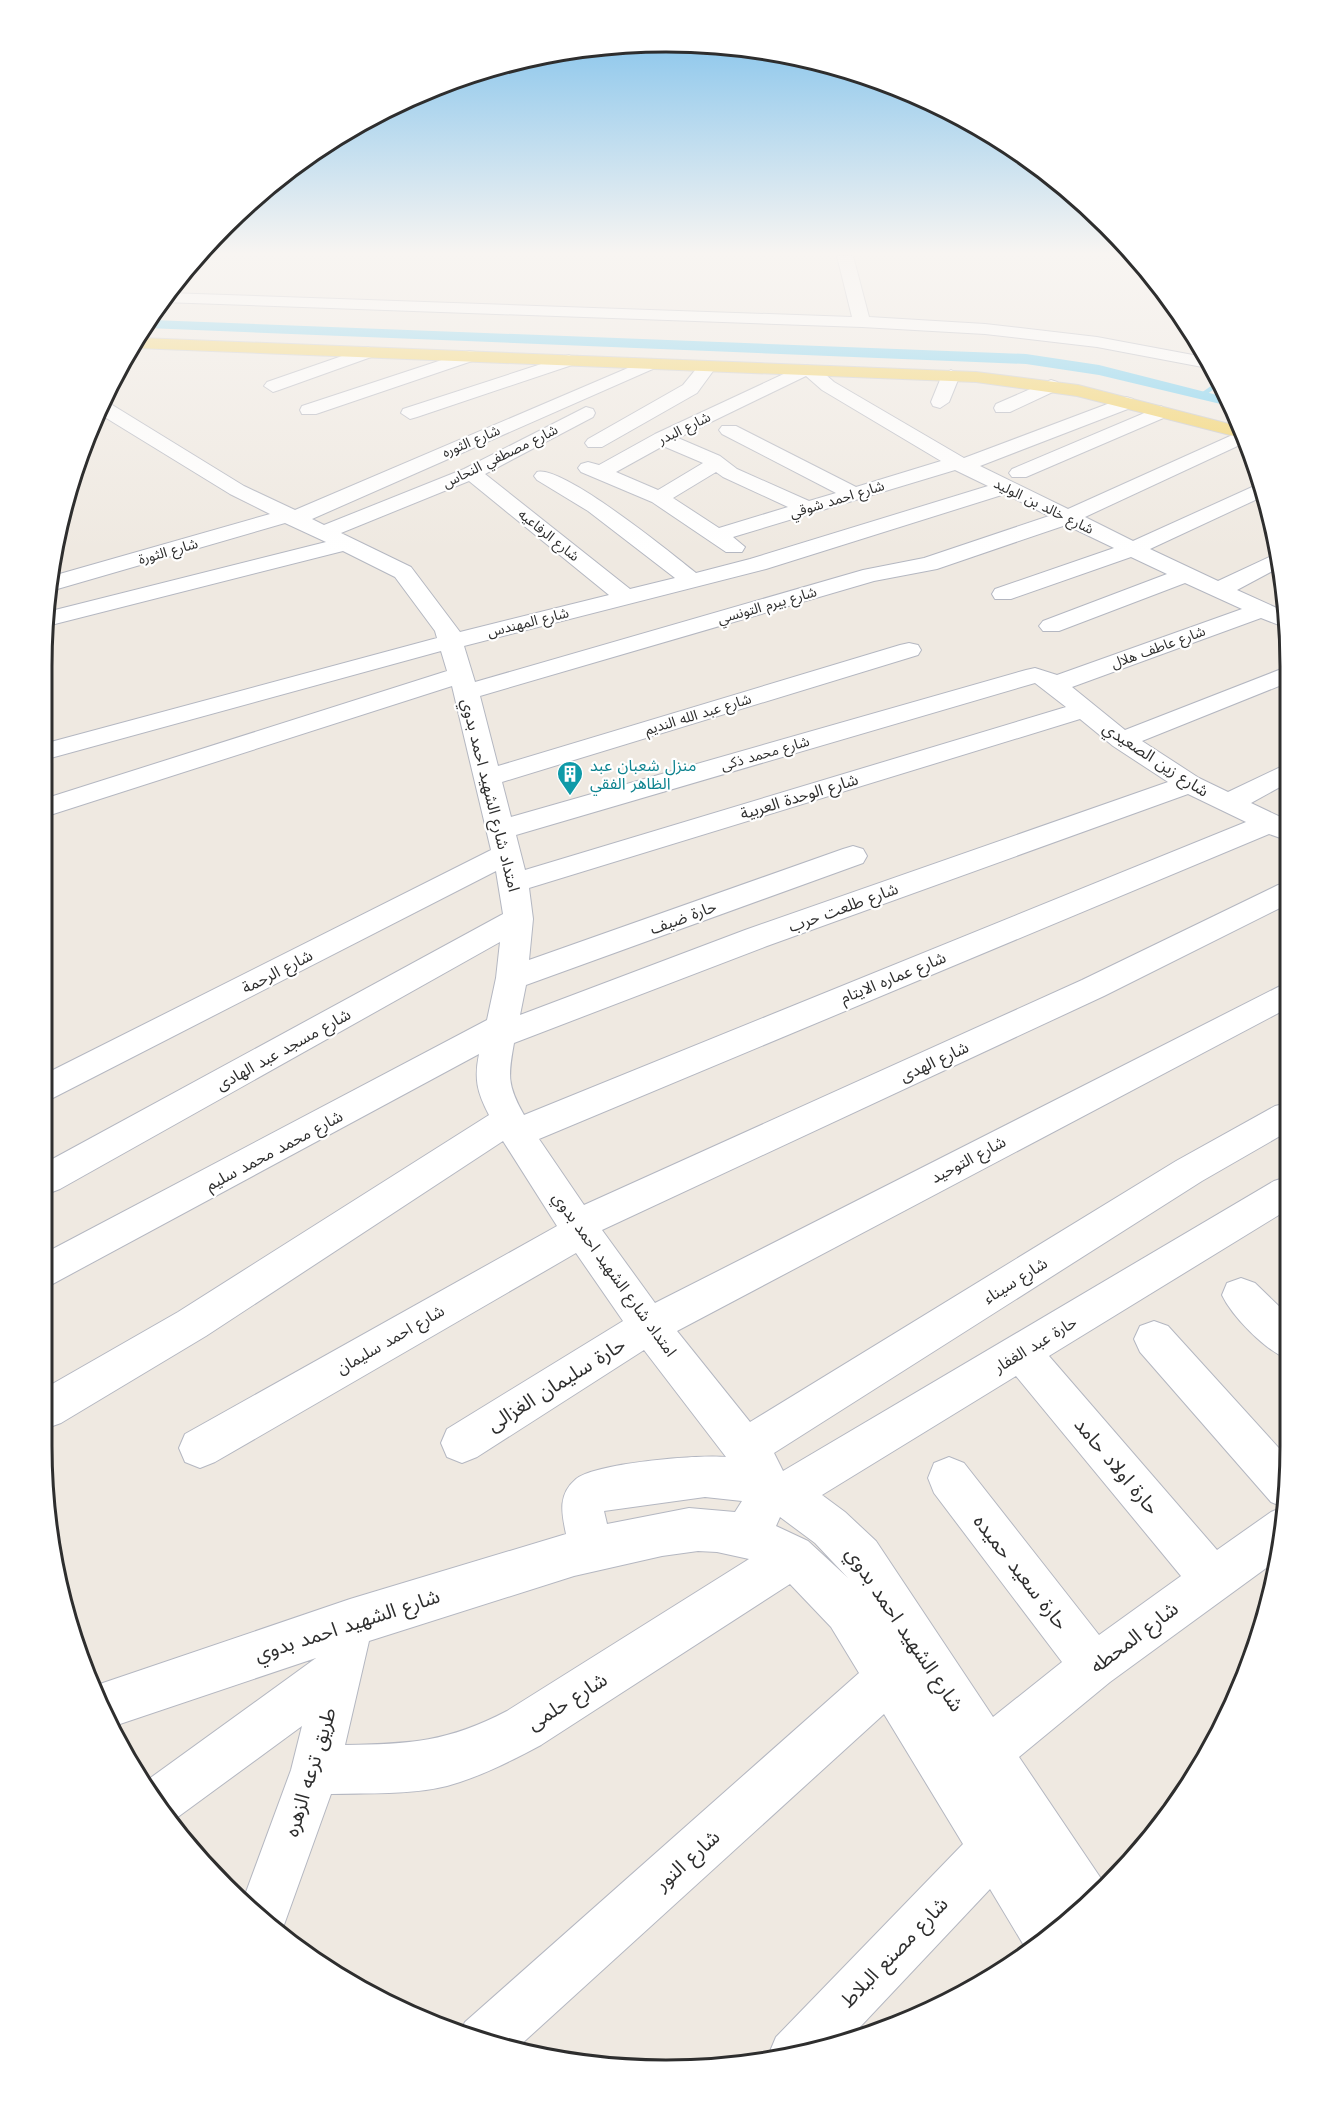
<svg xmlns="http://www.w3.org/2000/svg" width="1333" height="2113" font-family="'Work Sans','Noto Sans Arabic',sans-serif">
  <rect width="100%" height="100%" fill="#efe9e1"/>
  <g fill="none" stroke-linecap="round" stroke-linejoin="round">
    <path stroke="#75cff0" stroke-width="4.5" d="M 1202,395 L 1219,383"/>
    <path fill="#75cff0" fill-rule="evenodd" d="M 152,320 L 1026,354 L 1099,365 L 1225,397 L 1229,406 L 1099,375 L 1026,364 L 147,328 Z"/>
    <defs>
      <path id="minor" d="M 837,256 L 853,256 L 869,317 L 985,324 L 1097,337 L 1209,358 L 1213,369 L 1097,347 L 985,334 L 862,327 L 162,302 L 167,293 L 852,317 Z
        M 368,347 L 377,352 L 374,356 L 279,390 L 273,392 L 264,386 L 267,382 Z
        M 469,351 L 475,352 L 478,356 L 475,360 L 316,414 L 302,414 L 300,410 L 302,406 Z
        M 569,355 L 578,360 L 575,364 L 417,417 L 410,419 L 401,413 L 403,409 Z
        M 649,359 L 658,364 L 655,368 L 312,519 L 324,525 L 464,469 L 586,407 L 593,409 L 595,413 L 593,417 L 485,474 L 630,589 L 675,578 L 588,511 L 537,480 L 534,476 L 537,472 C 563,465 671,553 696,573 L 750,559 L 988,486 L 955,470 L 733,537 L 745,547 L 742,552 L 726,552 L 652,502 L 581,472 L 578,468 L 581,464 L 588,462 L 599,465 L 655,434 L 803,365 L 817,367 L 834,382 L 964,458 L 1126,397 L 1133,399 L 1135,403 L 1133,407 L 980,466 L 1068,509 L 1239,432 L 1244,443 L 1085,517 L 1133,541 L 1261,483 L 1266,495 L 1150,549 L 1218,581 L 1278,553 L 1280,567 L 1237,590 L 1288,613 L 1289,629 L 1261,618 L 1072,687 L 1125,730 L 1289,666 L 1289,682 L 1142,741 L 1199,778 L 1228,792 L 1289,763 L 1289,782 L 1251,803 L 1289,821 L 1289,841 L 1269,834 L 539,1139 L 584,1205 L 1082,980 L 1278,885 L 1289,882 L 1288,904 L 1104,996 L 602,1230 L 655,1303 L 1288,982 L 1288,1008 L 677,1331 L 750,1422 L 1176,1161 L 1275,1106 L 1288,1103 L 1287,1132 L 1202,1181 L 774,1453 L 783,1471 L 1274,1181 L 1287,1177 L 1287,1210 L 1049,1356 L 1217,1550 L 1271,1512 L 1283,1507 L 1271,1502 L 1140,1352 L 1134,1339 L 1140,1326 L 1154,1321 L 1168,1326 L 1286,1456 L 1286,1528 L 1277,1560 L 1110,1682 L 1019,1757 L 1106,1886 L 1069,1923 L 1068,1920 L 1069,1923 L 1029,1954 L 990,1889 L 844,2044 L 828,2050 L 770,2061 L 768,2056 L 776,2037 L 963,1844 L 884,1714 L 517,2048 L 459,2035 L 465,2022 L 859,1673 L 831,1627 L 790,1584 L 541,1745 C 511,1761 480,1777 447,1786 C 410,1795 369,1793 331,1794 L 280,1936 L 242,1903 L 291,1770 L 302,1726 L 171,1822 L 142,1784 L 316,1658 L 114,1726 L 94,1686 L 350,1599 L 566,1534 C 562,1514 557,1495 576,1479 C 595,1463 700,1454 726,1457 L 644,1350 L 477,1457 L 462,1463 L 447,1457 L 441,1443 L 447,1429 L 623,1321 L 576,1253 L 215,1462 L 200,1468 L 185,1462 L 179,1448 L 185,1434 L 557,1226 L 503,1141 L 206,1336 L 61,1423 L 47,1428 L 47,1387 L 178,1312 L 489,1115 C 477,1092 474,1079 479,1054 L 47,1287 L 47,1252 L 487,1020 L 496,978 L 500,942 L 60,1189 L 47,1194 L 47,1162 L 503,914 L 496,871 L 47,1101 L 47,1073 L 491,850 L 452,686 L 47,816 L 47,798 L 447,671 L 441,651 L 47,759 L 47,743 L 437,638 L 435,631 L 395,577 L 343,551 L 47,626 L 47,612 L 326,542 L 285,523 L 47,592 L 49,577 L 270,514 L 230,494 L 98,413 L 104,402 L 109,403 L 244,486 L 295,510 ZM 806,376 L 822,390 L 941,461 L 856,487 L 736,426 L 722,426 L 719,430 L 722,434 L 836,493 L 809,501 L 737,469 L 720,456 L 678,438 ZM 663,446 L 703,463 L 658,490 L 616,472 ZM 716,472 L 723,477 L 788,507 L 719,528 L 673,498 ZM 469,481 L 609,595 L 460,632 L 411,567 L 341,533 ZM 1005,494 L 1049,516 L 924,558 L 863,570 L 475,682 L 464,646 L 766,569 ZM 1066,525 L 1114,548 L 995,589 L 992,594 L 995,599 L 1011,599 L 1131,557 L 1167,574 L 1043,621 L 1039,626 L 1043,631 L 1059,631 L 1185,583 L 1242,609 L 1057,675 L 1035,668 L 1026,670 L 511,817 L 502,782 L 918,655 L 921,650 L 918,645 L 909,643 L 900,645 L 498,766 L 480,696 L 874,581 L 937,569 ZM 1035,683 L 1066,707 L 525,870 L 516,835 ZM 1080,719 L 1113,746 L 1168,782 L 745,930 L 520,1015 L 526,985 L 863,863 L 867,856 L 863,849 L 853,846 L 843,849 L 529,960 L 533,919 L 529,888 ZM 1188,794 L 1246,822 L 524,1115 C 507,1085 508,1076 514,1043 L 767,946 ZM 1016,1376 L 1181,1576 L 1099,1635 L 964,1463 L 949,1457 L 934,1463 L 928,1478 L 934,1493 L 1062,1662 L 993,1717 L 876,1541 L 845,1512 L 822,1495 ZM 705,1497 L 742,1501 L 735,1512 L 689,1508 L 607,1524 L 604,1511 ZM 780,1517 L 815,1543 L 848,1578 L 808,1541 L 776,1526 ZM 698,1551 L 717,1552 L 749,1559 L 507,1711 C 448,1742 410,1744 345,1745 L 369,1641 L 574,1576 L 662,1556 Z
        M 707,362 L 716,367 L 697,393 L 602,447 L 588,447 L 585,443 L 588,439 L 683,385 L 701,363 Z
        M 951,370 L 960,375 L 949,402 L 940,408 L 933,406 L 931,402 L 942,375 Z
        M 1051,380 L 1057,382 L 1060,386 L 1057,390 L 1010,412 L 996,412 L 994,408 L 996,404 Z
        M 1161,406 L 1170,412 L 1168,416 L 1026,477 L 1012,477 L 1009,473 L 1012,469 Z
        M 1241,1278 L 1255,1283 L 1287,1314 L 1286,1358 C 1264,1349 1232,1316 1222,1295 L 1227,1283 Z"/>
      <path id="major" d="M 141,338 L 976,372 L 1078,385 L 1237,426 L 1242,438 L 1077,396 L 976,382 L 136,348 Z"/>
    </defs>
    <use href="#minor" stroke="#b4b7c1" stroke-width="2"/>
    <use href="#major" stroke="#c9c9c9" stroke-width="2"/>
    <use href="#minor" fill="#fff" fill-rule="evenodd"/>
    <use href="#major" fill="#f2d163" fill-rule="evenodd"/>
  </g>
  <linearGradient id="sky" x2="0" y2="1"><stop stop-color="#7abfeb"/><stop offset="0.46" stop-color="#f8f5f2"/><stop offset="1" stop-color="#f8f5f2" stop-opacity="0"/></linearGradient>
  <rect width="1333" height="551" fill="url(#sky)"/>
  <defs>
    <symbol id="building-pin" viewBox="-11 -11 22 30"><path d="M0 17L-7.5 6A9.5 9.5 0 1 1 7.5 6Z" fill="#0f9aa8" stroke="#fff"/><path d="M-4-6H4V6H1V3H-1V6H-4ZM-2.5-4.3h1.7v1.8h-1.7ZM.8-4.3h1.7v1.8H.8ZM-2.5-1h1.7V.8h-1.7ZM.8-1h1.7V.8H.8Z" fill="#fff"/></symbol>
  </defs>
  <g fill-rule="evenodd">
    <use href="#building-pin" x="555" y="759" width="30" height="40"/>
  </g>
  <g text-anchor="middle" stroke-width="4.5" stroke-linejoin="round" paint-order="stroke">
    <g font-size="14" fill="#2e2e2e" stroke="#fff">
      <text transform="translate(684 428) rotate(-26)" y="5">شارع البدر</text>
      <text transform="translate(471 441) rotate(-23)" y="5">شارع الثوره</text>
      <text transform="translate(500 456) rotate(-26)" y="5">شارع مصطفي النحاس</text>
      <text transform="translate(837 499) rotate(-17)" y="5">شارع احمد شوقي</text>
      <text transform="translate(1044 506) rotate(26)" y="5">شارع خالد بن الوليد</text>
      <text transform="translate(549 535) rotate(39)" y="5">شارع الرفاعيه</text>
      <text transform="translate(168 551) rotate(-16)" y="5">شارع الثورة</text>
      <text transform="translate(767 605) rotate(-16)" y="5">شارع بيرم التونسي</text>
      <text transform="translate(528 622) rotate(-14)" y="5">شارع المهندس</text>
      <text transform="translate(1158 647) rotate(-20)" y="5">شارع عاطف هلال</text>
      <text transform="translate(698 714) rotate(-17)" y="5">شارع عبد الله النديم</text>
      <text transform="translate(765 753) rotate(-16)" y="5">شارع محمد ذكى</text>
    </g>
    <g font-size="16" fill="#2e2e2e" stroke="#fff">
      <text transform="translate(1156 759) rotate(33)" y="6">شارع زين الصعيدي</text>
      <text transform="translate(491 795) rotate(76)" y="6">امتداد شارع الشهيد احمد بدوي</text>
      <text transform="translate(799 796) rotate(-17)" y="6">شارع الوحدة العربية</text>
      <text transform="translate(843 907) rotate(-20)" y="6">شارع طلعت حرب</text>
      <text transform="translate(683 917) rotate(-20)" y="6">حارة ضيف</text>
      <text transform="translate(277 971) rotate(-27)" y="6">شارع الرحمة</text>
      <text transform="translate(893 977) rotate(-22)" y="6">شارع عماره الايتام</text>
      <text transform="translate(283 1049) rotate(-29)" y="6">شارع مسجد عبد الهادى</text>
      <text transform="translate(934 1061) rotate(-25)" y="6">شارع الهدى</text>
      <text transform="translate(274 1150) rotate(-28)" y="6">شارع محمد محمد سليم</text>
      <text transform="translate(968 1159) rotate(-28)" y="6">شارع التوحيد</text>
      <text transform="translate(615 1274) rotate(54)" y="6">امتداد شارع الشهيد احمد بدوي</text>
      <text transform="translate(1015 1280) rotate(-32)" y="6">شارع سيناء</text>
      <text transform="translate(390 1339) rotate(-30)" y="6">شارع احمد سليمان</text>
      <text transform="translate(1035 1344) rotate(-31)" y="6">حارة عبد الغفار</text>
    </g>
    <g font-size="16" fill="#0d838f" stroke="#fff" text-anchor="start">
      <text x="590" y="771">منزل شعبان عبد<tspan x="590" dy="18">الظاهر الفقي</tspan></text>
    </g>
    <g font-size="20" fill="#2e2e2e" stroke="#fff">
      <text transform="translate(556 1384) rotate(-32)" y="7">حارة سليمان الغزالى</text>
      <text transform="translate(1117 1466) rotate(50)" y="7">حارة اولاد حامد</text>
      <text transform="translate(1021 1572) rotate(52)" y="7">حارة سعيد حميده</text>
      <text transform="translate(347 1625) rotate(-18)" y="7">شارع الشهيد احمد بدوي</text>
      <text transform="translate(905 1629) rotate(56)" y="7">شارع الشهيد احمد بدوي</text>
      <text transform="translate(1134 1637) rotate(-37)" y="7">شارع المحطه</text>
      <text transform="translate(567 1701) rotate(-32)" y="7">شارع حلمى</text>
      <text transform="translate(310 1772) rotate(-73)" y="7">طريق ترعه الزهره</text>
      <text transform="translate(687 1860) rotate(-42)" y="7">شارع النور</text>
      <text transform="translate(894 1952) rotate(-46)" y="7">شارع مصنع البلاط</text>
    </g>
  </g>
  <path d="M0 0H1333V2113H0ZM666 52H666A614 614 0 0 1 1280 666V1446A614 614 0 0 1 666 2060H666A614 614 0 0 1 52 1446V666A614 614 0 0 1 666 52Z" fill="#fff" fill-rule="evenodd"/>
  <path fill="none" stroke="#2e2e2e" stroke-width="3" d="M666 52H666A614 614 0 0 1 1280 666V1446A614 614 0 0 1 666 2060H666A614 614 0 0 1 52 1446V666A614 614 0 0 1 666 52Z"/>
</svg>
